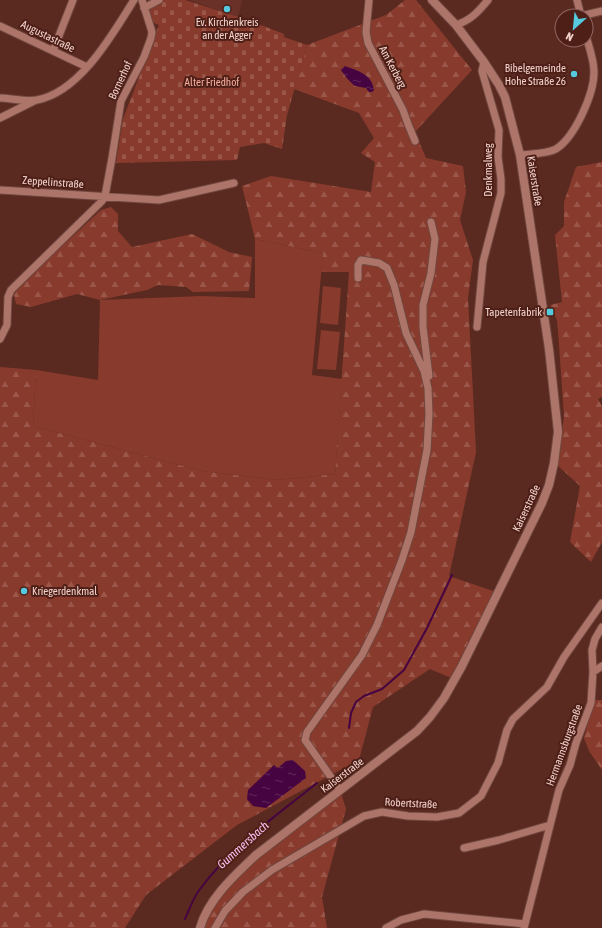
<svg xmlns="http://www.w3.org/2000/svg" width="602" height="928" font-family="'Asap Condensed',sans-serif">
  <defs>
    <pattern id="forest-firs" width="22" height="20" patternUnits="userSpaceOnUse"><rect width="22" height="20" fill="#883a2c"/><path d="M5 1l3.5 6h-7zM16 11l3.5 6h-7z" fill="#995649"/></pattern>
    <pattern id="cemetery-stones" width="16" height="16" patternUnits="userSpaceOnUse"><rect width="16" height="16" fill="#883a2c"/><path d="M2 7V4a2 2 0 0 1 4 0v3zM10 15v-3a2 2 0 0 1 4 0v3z" fill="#995649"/></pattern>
    <pattern id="water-ripples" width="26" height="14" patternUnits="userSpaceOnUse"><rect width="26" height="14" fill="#460441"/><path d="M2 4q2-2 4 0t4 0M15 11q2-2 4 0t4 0" fill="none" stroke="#61285b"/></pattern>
  </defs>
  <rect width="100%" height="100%" fill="#5a2a21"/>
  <path fill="#693127" d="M 189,0 L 242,0 L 238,17 Z"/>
  <path fill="#883a2c" d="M 255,239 L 323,253 L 312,375 L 342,379 L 335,474 L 277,480 L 202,471 L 33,426 L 36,370 L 98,380 L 100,300 L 201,296 L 255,298 Z
    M 323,286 L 341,288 L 338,325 L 320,323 Z
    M 321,330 L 340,332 L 336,370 L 317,369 Z"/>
  <path fill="url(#forest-firs)" d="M 405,0 L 416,0 L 472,70 L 415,132 L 426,158 L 463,166 L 466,192 L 460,220 L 473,260 L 468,298 L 476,452 L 449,576 L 502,594 L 458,681 L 430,669 L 373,707 L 359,760 L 237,825 L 146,895 L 125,928 L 0,928 L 0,367 L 36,370 L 33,426 L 202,471 L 277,480 L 335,474 L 349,272 L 321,272 L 323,253 L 255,239 L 242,186 L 271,176 L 371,192 L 375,162 L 361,153 L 374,138 L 359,113 L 294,89 L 307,45 L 386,15 Z
    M 602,162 L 602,397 L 598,399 L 602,406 L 602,542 L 591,562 L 570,542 L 580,486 L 557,465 L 564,417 L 558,330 L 557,320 L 550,305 L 562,302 L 555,235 L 564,226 L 564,202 L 576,167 Z
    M 111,207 L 118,214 L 118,231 L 132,247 L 192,234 L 229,252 L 252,257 L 249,291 L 193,292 L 186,287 L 158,285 L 147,290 L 100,300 L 77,294 L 31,307 L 16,304 L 14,295 L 20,285 L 101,210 Z
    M 594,700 L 602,700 L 602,790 L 602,770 L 589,751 L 584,738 Z
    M 340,790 L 346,809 L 322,897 L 327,928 L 200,928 L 235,875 Z"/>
  <path fill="url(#cemetery-stones)" d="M 161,0 L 185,0 L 248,20 L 284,34 L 284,37 L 307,45 L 287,115 L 282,149 L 264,143 L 240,147 L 237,160 L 116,163 L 123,119 L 159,25 L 147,20 L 148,7 Z"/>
  <path fill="url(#water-ripples)" d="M 345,66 C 358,71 372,74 374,90 L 372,92 L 369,92 L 366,88 C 362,87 358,87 355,86 C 351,83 343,74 341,70 Z
    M 293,760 L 305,771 L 306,778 L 266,808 L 253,806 L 247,799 L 248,790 L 274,765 L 278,768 L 286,761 Z"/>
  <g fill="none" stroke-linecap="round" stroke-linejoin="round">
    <path stroke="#460441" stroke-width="2" d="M 349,728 L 351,713 L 356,702 L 364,696 L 382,689 L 404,670 L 427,628 L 452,575
      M 185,919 C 189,910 193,898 200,889 C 232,846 276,816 317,783"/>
    <defs>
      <path id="minor" d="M 369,0 L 366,32 L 368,43 L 403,110 L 408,124 L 415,141
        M 577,0 L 581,16 L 602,11
        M 144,8 L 159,0
        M 456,25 C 471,20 478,12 488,0
        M 0,26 L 87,67
        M 53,51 L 73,0
        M 0,98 C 10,98 27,102 37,100 C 80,92 112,35 134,0
        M 0,118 L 34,101
        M 520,155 C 529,154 547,154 556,149 C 575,137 594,94 594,72 C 594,60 589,47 586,36
        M 0,190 L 159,200 L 234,183
        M 477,327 L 483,262 L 501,193 L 501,179 L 498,157 L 499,130 L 482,71 L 484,62
        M 0,339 L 7,325 L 8,297 L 11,290 L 102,201 L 105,196 L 112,158 L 121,101 L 144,57 L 151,38 L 152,32 L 142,0
        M 429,376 L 423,327 L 423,305 L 431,273 L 435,239 L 431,222
        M 593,672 L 602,666
        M 340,790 L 305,740 L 307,732 L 362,655 L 377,625 L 402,560 L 411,532 L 427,450 L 429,414 L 428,388 L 424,371 L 406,333 L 394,285 L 387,268 L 379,263 L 361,260 L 358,265 L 358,278
        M 464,848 L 499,840 L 550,825
        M 215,928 L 225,911 L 243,892 L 272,870 L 364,816 L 382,812 L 408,816 L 437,817 L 459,813 L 481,796 L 498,763 L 507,730 L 513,719 L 547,687 L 564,657 L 602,603
        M 386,928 L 401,920 L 424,914 L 525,924
        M 524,928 L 559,790 L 570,765 L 576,743 L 591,703 L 593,672 L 592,650 L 595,639 L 602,627"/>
      <path id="tertiary" d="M 200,928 C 208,899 235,875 256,855 L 417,731 L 430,717 L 444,698 L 462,666 L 542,503 L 549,485 L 554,463 L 558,432 L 549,349 L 520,155 L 505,97 L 499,85 L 484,62 L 456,25 L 432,0"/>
    </defs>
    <use href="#minor" stroke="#70473f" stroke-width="9"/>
    <use href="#tertiary" stroke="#70473f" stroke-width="10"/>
    <use href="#minor" stroke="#ad756a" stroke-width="7"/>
    <use href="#tertiary" stroke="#ad756a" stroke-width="8"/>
  </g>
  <g fill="#55cadf" stroke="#4e1f17" stroke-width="1.5">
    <circle cx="227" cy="9" r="4"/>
    <circle cx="574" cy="74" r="4"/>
    <rect x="546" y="308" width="8" height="8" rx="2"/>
    <circle cx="24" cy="591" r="4"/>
  </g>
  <g text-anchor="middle" stroke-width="4" stroke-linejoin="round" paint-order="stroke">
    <g font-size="11" fill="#f3d4cd" stroke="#4e1f17" text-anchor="end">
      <text x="227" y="26" text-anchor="middle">Ev. Kirchenkreis<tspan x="227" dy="13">an der Agger</tspan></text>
      <text x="566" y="72">Bibelgemeinde<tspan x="566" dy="13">Hohe Straße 26</tspan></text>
      <text x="542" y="316">Tapetenfabrik</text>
      <text x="32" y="595" text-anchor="start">Kriegerdenkmal</text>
    </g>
    <g font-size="11" fill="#f3d4cd" stroke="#4e1f17">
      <text transform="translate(48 36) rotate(26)" y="4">Augustastraße</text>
      <text transform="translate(393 67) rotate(62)" y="4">Am Kerberg</text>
      <text transform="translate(120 80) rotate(-65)" y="4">Bornerhof</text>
      <text transform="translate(488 170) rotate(-90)" y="4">Denkmalweg</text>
      <text transform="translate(535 181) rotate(81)" y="4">Kaiserstraße</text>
      <text transform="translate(53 182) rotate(4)" y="4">Zeppelinstraße</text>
      <text transform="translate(526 508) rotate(-65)" y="4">Kaiserstraße</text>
      <text transform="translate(564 745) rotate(-70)" y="4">Hermannsburgstraße</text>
      <text transform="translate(342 775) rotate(-37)" y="4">Kaiserstraße</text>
      <text transform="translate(411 803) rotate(3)" y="4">Robertstraße</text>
    </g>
    <g font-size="11" fill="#f7ae9f" stroke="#4e1f17">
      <text x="212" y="86">Alter Friedhof</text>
    </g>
    <g font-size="12" font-style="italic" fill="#fbc2f2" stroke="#4e1f17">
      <text transform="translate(243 845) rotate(-42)" y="4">Gummersbach</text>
    </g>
  </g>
  <g transform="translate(574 28) rotate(207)"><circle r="19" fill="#4e1f17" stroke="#906760"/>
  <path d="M0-3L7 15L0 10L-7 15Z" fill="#55cadf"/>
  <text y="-6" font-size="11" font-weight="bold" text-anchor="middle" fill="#f3d4cd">N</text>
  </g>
</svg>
